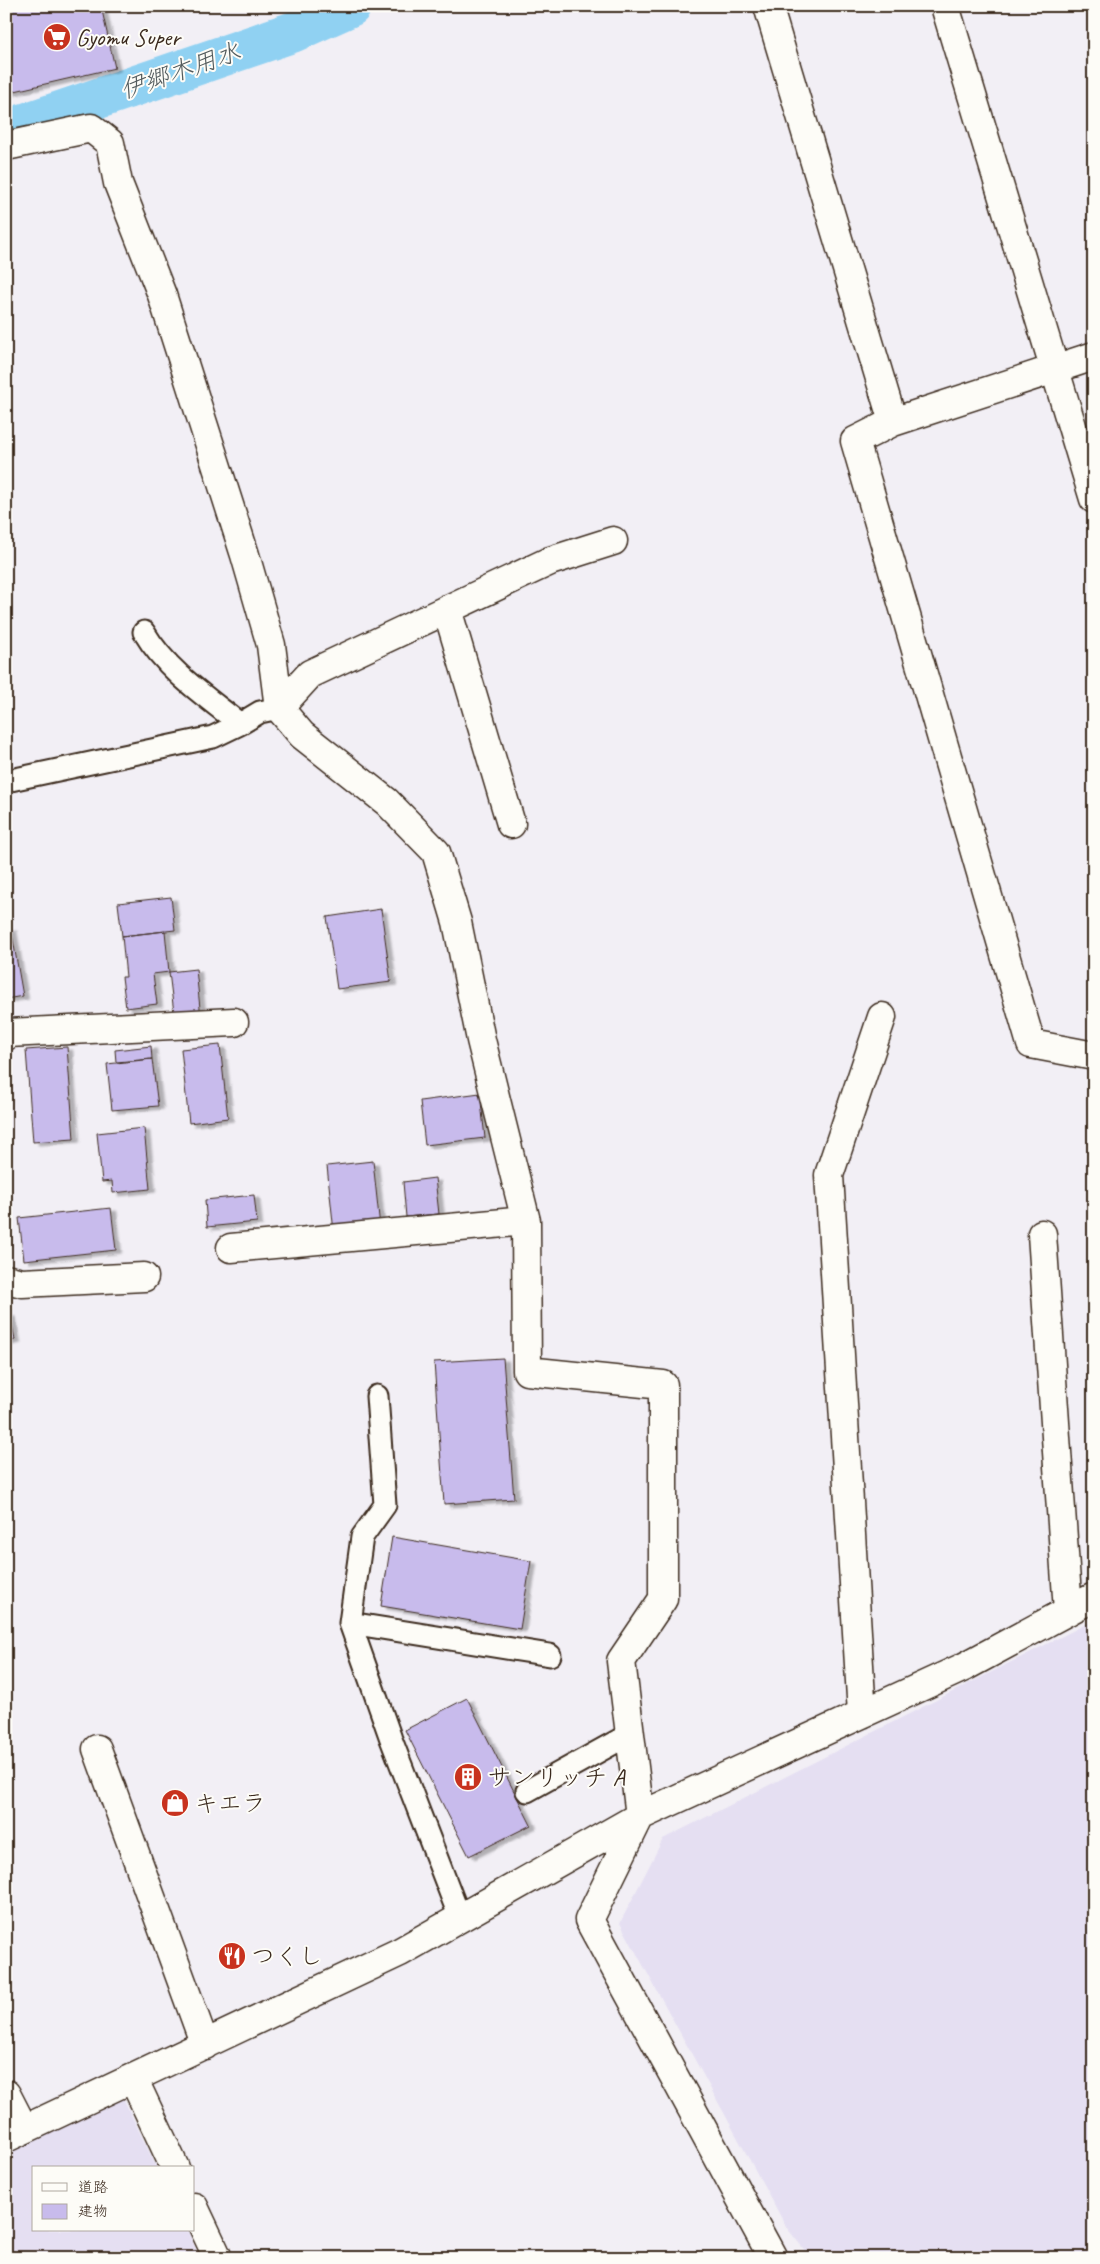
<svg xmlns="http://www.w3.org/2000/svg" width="1100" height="2264" font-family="Caveat,'Klee One',sans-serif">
  <defs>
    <filter id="shadow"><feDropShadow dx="5.5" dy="3" stdDeviation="1" flood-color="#0004"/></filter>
  </defs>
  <rect width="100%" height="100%" fill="#f2eff5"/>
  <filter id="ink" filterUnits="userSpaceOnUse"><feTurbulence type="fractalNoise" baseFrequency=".02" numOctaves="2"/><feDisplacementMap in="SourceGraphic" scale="10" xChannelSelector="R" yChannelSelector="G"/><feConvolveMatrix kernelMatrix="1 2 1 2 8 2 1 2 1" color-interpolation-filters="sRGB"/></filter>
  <g filter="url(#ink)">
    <path fill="#e5dff2" d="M 1094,1620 L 1094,2258 L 811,2258 L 787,2228 L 620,1923 L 663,1839 Z
      M 123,2098 L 157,2168 L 34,2168 L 34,2230 L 187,2230 L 200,2258 L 6,2258 L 6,2154 L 47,2132 Z"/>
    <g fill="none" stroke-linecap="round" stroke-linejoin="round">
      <path stroke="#90d1f2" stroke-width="41" d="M 6,130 L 293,32 L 351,6"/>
    </g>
    <path fill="#c8bbec" stroke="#3b2a1e" filter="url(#shadow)" d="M 6,6 L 101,6 L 115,68 L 6,93 Z
      M 171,897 L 175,930 L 122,936 L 118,903 Z
      M 381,909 L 391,982 L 337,989 L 327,917 Z
      M 11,928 L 23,996 L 6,999 L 6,929 Z
      M 165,931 L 169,972 L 153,974 L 157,1004 L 126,1008 L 122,977 L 126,977 L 122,936 Z
      M 196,969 L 201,1018 L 175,1021 L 169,972 Z
      M 220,1045 L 228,1118 L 189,1123 L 181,1049 Z
      M 151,1046 L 152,1059 L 116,1062 L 115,1050 Z
      M 67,1047 L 74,1139 L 33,1142 L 26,1050 Z
      M 152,1059 L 158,1106 L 112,1110 L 107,1064 Z
      M 480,1093 L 485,1138 L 425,1145 L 420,1101 Z
      M 144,1128 L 150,1189 L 113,1193 L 112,1181 L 102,1182 L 97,1133 Z
      M 373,1161 L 380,1227 L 334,1232 L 327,1166 Z
      M 435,1178 L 439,1214 L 406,1217 L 403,1182 Z
      M 254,1195 L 257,1222 L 207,1227 L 205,1200 Z
      M 111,1208 L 116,1250 L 24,1260 L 19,1218 Z
      M 6,1314 L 10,1314 L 15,1340 L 6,1342 Z
      M 503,1358 L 514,1499 L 444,1504 L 434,1362 Z
      M 392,1537 L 531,1561 L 520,1629 L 381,1606 Z
      M 467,1698 L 531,1825 L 469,1856 L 405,1730 Z"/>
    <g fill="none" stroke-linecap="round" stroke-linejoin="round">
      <defs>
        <path id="lane" d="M 144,632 C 167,671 205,696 240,724 L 260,712 L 279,708
          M 6,781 L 213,737 L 240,724
          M 377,1396 L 385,1505 L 362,1537 L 350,1623 L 391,1739 L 460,1918
          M 350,1623 L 550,1655
          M 527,1791 L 630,1734"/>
        <path id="street" d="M 768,6 L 893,422 L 1094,356
          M 945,6 L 1094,499
          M 6,146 L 91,128 L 110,143 L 118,183 L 162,295 L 245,555 L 271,645 L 279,708 L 302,735 L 387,802 L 436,852 L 457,922 L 481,1040 L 526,1221 L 527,1371 L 663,1385 L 663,1599 L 621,1661 L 640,1816 L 589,1920 L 773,2258
          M 893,422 L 855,441 L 1031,1044 L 1094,1056
          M 447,609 L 511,824
          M 279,708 L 310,674 L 550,561 L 613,541
          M 6,1036 L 8,1033 L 234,1022
          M 1042,1234 L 1068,1611
          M 231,1248 L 526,1221
          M 6,1279 L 22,1283 L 144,1277
          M 862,1714 L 829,1175 L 882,1017
          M 97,1749 L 205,2045
          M 133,2078 L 175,2168
          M 6,2094 L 24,2129
          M 6,2138 L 400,1952 L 640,1816 L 964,1667 L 1094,1597
          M 194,2207 L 218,2258"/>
      </defs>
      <use href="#lane" stroke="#3b2a1e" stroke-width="25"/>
      <use href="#street" stroke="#3b2a1e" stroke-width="31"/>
      <use href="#lane" stroke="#fdfcf7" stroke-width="21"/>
      <use href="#street" stroke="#fdfcf7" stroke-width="28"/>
    </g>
  </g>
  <defs>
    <symbol id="supermarket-disc" viewBox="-11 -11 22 22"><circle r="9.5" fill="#c8321e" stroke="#fdfcf7"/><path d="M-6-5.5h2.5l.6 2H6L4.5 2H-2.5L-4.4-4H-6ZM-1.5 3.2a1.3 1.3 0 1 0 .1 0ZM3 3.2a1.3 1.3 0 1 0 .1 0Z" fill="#fff"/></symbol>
    <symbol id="building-disc" viewBox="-11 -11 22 22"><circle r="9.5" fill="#c8321e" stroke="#fdfcf7"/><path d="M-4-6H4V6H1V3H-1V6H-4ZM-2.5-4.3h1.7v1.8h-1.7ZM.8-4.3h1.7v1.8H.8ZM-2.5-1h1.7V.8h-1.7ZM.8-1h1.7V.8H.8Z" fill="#fff"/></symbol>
    <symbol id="shop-disc" viewBox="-11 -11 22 22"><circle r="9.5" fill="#c8321e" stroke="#fdfcf7"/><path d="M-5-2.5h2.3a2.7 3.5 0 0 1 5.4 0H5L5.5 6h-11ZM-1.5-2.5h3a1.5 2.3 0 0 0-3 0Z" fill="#fff"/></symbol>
    <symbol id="restaurant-disc" viewBox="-11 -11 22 22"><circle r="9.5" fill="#c8321e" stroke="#fdfcf7"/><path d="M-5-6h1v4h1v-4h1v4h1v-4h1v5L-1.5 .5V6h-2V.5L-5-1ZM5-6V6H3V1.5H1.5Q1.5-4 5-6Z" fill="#fff"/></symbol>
  </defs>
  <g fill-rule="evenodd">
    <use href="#supermarket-disc" x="41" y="21" width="32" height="32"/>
    <use href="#building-disc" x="452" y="1761" width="32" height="32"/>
    <use href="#shop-disc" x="159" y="1787" width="32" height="32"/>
    <use href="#restaurant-disc" x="216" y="1940" width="32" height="32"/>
  </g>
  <g text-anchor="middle" stroke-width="4" stroke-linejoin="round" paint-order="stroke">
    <g font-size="24" fill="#3b2a1e" stroke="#fdfcf7" text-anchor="start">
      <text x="76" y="45">Gyomu Super</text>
      <text x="487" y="1785">サンリッチ A</text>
      <text x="194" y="1811">キエラ</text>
      <text x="251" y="1964">つくし</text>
    </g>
    <g font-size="25" font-style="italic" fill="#545c5e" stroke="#fdfcf7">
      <text transform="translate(180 70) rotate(-19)" y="9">伊郷木用水</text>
    </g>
  </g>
  <rect width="1100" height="2264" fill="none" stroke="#fdfcf7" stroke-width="25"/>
  <rect x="12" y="12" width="1075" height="2239" fill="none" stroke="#3b2a1e" stroke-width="2" filter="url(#ink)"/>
  <rect x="32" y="2166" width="162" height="65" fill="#fdfcf7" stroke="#afa8a0"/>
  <rect x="42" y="2183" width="25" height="8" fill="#fdfcf7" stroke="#afa8a0"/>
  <text x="78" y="2192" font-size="15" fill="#3b2a1e">道路</text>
  <rect x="42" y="2204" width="25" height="15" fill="#c8bbec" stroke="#afa8a0"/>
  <text x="78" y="2216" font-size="15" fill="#3b2a1e">建物</text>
</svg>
